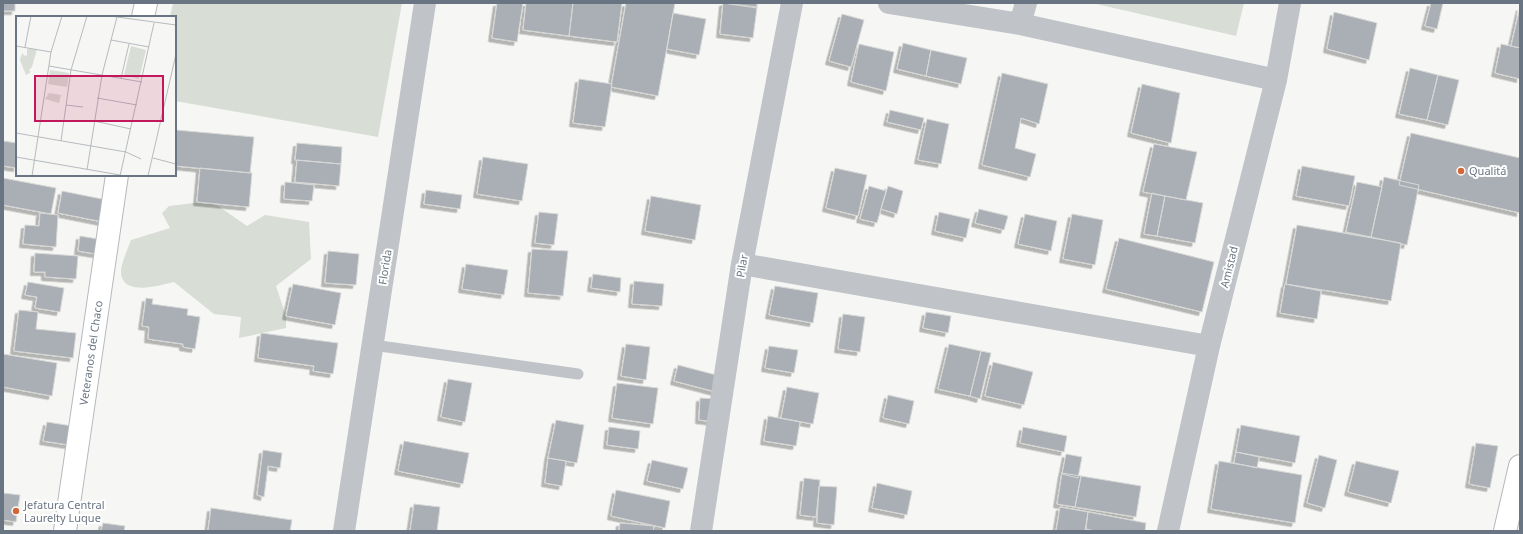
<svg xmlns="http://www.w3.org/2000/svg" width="1523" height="534" font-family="'Noto Sans',sans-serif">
  <defs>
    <filter id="shadow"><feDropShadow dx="-3.5" dy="3.5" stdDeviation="0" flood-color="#0004"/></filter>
  </defs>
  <rect width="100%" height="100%" fill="#f6f7f4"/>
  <path fill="#d8ddd5" d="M 173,3 L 402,3 L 378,137 L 175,101 L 175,17 L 170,17 Z
    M 1092,3 L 1244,3 L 1236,36 Z
    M 211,201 L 247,226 L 265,215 L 309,222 L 311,259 L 276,286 L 286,316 L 286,328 L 239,338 L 241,317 L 214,314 L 174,282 C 160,285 120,298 121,270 C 122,262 128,248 131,240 L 170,228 L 162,213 L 169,206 Z"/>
  <path fill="#a9afb5" stroke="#d8d8d6" filter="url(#shadow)" d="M 3,3 L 15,3 L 15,11 L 3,11 Z
    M 497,3 L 523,3 L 517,42 L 492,38 Z
    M 526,3 L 573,3 L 569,36 L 523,30 Z
    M 573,3 L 622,3 L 617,42 L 569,36 Z
    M 626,3 L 675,3 L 658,96 L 611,87 Z
    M 723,3 L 757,3 L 757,8 Z
    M 723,3 L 757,7 L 753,38 L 720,34 Z
    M 1431,3 L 1443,3 L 1437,29 L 1425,26 Z
    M 1520,7 L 1520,48 L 1511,46 Z
    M 1334,12 L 1377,23 L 1369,60 L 1327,49 Z
    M 673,13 L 706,19 L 699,55 L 667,49 Z
    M 842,14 L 864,20 L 851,67 L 829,61 Z
    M 903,43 L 931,50 L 926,76 L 897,69 Z
    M 859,44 L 894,52 L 886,91 L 851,82 Z
    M 1501,44 L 1520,48 L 1520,79 L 1495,73 Z
    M 931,50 L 967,58 L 961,84 L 926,76 Z
    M 1410,68 L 1438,75 L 1427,120 L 1399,114 Z
    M 1002,73 L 1048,84 L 1039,124 L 1021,118 L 1015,148 L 1036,154 L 1030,177 L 982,165 Z
    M 1438,75 L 1459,80 L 1448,125 L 1427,120 Z
    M 579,79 L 612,84 L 605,127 L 573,123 Z
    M 1142,84 L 1180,93 L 1171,143 L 1131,133 Z
    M 890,110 L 924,118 L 921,130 L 887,122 Z
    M 927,119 L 949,124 L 941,164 L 918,160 Z
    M 176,130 L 254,137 L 250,173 L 175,166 Z
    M 1411,133 L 1520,158 L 1520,213 L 1399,185 Z
    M 3,141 L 17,143 L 17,168 L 3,166 Z
    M 297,143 L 342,147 L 341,164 L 295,160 Z
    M 1154,144 L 1197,152 L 1186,200 L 1143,192 Z
    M 483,157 L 528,164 L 522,201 L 477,194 Z
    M 297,160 L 341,164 L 339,186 L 295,182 Z
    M 1302,166 L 1355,176 L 1349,206 L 1296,196 Z
    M 200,168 L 252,173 L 249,207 L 197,202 Z
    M 835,168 L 867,175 L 858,216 L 826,208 Z
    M 1384,177 L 1419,185 L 1407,245 L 1371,237 Z
    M 3,178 L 56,188 L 51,214 L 3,205 Z
    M 285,182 L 314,185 L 312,201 L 284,199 Z
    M 1357,182 L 1382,187 L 1371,237 L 1346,232 Z
    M 869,186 L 886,191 L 877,223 L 860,219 Z
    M 888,186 L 903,191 L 897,214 L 881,209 Z
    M 426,190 L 462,195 L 460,209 L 424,204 Z
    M 62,191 L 107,200 L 103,222 L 58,213 Z
    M 1152,193 L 1165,196 L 1157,236 L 1144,234 Z
    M 651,196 L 701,205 L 695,240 L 645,231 Z
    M 1165,196 L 1203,203 L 1195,243 L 1157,236 Z
    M 979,209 L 1008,216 L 1004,230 L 975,223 Z
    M 539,212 L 558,214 L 554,245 L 535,243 Z
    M 939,212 L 970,219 L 966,238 L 935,231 Z
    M 40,213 L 58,215 L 56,247 L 23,244 L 25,225 L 39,226 Z
    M 1025,214 L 1057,221 L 1051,251 L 1018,244 Z
    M 1072,214 L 1103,220 L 1095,265 L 1063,259 Z
    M 1297,225 L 1401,243 L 1391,301 L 1286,284 Z
    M 80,236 L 104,240 L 102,255 L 78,251 Z
    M 1119,238 L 1214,262 L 1202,312 L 1106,289 Z
    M 532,249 L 568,251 L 563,296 L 528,293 Z
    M 328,251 L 359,254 L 356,285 L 325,283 Z
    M 35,253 L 78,256 L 76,279 L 45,277 L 45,272 L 34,272 Z
    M 466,264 L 508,270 L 504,295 L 462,289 Z
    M 593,274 L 621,278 L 620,292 L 591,288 Z
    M 634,281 L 664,284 L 662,306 L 632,304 Z
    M 28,282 L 64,288 L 60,312 L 35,308 L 37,297 L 25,295 Z
    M 293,284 L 341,293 L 335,325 L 286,316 Z
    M 1285,284 L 1321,291 L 1317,319 L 1280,313 Z
    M 775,286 L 818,293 L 813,323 L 769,315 Z
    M 146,298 L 153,299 L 152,304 L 188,309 L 187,315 L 200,317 L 195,349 L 183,347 L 183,344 L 148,339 L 149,327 L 142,326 Z
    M 19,310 L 38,312 L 36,329 L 76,333 L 73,358 L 14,351 Z
    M 926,312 L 951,316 L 948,333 L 923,328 Z
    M 843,314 L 865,317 L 860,352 L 838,349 Z
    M 261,333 L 338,343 L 333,374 L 313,371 L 314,366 L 258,358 Z
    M 626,344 L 650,347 L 646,380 L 621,376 Z
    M 949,344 L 981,351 L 970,396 L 938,389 Z
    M 769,346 L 798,350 L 794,373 L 765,368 Z
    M 981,351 L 991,353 L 980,399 L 970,396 Z
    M 3,354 L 57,363 L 52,396 L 3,387 Z
    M 993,362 L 1033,372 L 1024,405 L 985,396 Z
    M 678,365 L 720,376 L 716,392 L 674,381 Z
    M 448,379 L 472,383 L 465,422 L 441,417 Z
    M 617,383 L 658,388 L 653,424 L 612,418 Z
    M 787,387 L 819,393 L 813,424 L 781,418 Z
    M 888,395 L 914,401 L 909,424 L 883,418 Z
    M 700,398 L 717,399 L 716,422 L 699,420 Z
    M 768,416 L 800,422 L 796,446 L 764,441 Z
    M 556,420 L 584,425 L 577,463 L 548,458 Z
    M 47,422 L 72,426 L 69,445 L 43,441 Z
    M 1241,425 L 1300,436 L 1295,463 L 1236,452 Z
    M 609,427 L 640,431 L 638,449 L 607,445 Z
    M 1023,427 L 1067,436 L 1064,452 L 1020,443 Z
    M 404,441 L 469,453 L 463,484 L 398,471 Z
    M 1476,443 L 1498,446 L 1490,488 L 1469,484 Z
    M 263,450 L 282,453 L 280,468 L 268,466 L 264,497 L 257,495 Z
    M 1236,452 L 1259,457 L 1257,468 L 1234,463 Z
    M 1066,454 L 1082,457 L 1078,478 L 1062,474 Z
    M 1319,455 L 1337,460 L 1325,508 L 1307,503 Z
    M 548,458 L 566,461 L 562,486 L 545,483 Z
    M 652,460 L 688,468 L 683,489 L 647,481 Z
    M 1219,461 L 1302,475 L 1295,523 L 1211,509 Z
    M 1356,461 L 1399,471 L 1391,503 L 1348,492 Z
    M 1062,473 L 1081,476 L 1075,507 L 1057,504 Z
    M 1081,476 L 1141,486 L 1136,517 L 1075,507 Z
    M 804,478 L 820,480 L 816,517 L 800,515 Z
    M 877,483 L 912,491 L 907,515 L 872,508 Z
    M 819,486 L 837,487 L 834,525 L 817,523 Z
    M 616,490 L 670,501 L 665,528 L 611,516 Z
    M 3,493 L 20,495 L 16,522 L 3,520 Z
    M 414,504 L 440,507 L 437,531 L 410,531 Z
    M 1060,507 L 1088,512 L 1085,531 L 1056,531 Z
    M 211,508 L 292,520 L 290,531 L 208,531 Z
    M 1088,512 L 1146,523 L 1145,531 L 1095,531 L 1086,529 Z
    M 103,523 L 125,526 L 124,531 L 101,531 Z
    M 620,523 L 654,526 L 653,531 L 619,531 Z"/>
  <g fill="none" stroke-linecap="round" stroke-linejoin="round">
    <defs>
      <g id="secondary">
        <path d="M 143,17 L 146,3"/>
        <path id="s1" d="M 65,531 L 117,175"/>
      </g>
      <path id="primary" d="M 1505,531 L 1520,466"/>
    </defs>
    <use href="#secondary" stroke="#b5b9bd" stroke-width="24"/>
    <use href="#primary" stroke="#b4b7bb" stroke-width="24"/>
    <path stroke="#c0c3c7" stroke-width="11" d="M 373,345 L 578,374"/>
    <path stroke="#c0c3c7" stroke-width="22" d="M 889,3 L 1020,24 L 1276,80
      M 1020,24 L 1026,3
      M 742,264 L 1209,346
      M 344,531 L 425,3
      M 701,531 L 742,264 L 792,3
      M 1168,531 L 1209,346 L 1276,80 L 1290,3"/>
    <use href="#secondary" stroke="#fff" stroke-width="22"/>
    <use href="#primary" stroke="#fff" stroke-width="22"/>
  </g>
  <g fill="#d26839" stroke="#fff" stroke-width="1.5">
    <circle cx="1461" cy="171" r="4"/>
    <circle cx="16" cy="511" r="4"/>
  </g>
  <g text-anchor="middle" stroke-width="4" stroke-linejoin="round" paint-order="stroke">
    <g font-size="11" fill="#697582" stroke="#fff" text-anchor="start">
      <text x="1469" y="175">Qualitá</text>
      <text x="24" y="509">Jefatura Central<tspan x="24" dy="13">Laurelty Luque</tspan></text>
    </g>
    <g font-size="11" fill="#697582" stroke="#fff">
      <text transform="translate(742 266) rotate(-80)" y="4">Pilar</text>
      <text transform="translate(385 267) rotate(-81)" y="4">Florida</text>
      <text transform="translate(1229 267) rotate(-76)" y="4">Amistad</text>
      <text dy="4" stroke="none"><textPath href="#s1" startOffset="180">Veteranos del Chaco</textPath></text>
    </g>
  </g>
  <g transform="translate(16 16)">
    <rect width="160" height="160" fill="#f6f7f4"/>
    <path d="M 115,30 L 130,34 L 123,63 L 108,59 ZM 11,33 L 21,33 L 16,51 L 13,54 L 15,56 L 10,59 L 4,44 L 6,37 L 9,40 L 11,39 ZM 34,54 L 53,57 L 51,71 L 32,68 ZM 33,77 L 45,79 L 43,87 L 29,83 Z" fill="#d8ddd5"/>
    <path fill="none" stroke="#b6bbbf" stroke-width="1" d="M 94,0 L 160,9M 95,24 L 133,31M 0,30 L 35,36M 9,31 L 15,0M 33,50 L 126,66M 105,62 L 113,28M 81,82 L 121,89M 50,89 L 67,91M 78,105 L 115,113M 0,117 L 110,136 L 125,143M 45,125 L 55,54 L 71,0M 0,141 L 104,159M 137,142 L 160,148M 71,154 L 86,59 L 101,1M 16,160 L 35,36 L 46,0M 104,160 L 138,7M 132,160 L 160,38"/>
    <path fill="#c2185b" fill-opacity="0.15" stroke="#c2185b" stroke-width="2" d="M 19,60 L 147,60 L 147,105 L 19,105 Z"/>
    <rect width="160" height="160" fill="none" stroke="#697582" stroke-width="2"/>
  </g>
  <rect width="1523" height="534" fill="none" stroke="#697582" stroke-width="8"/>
</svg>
